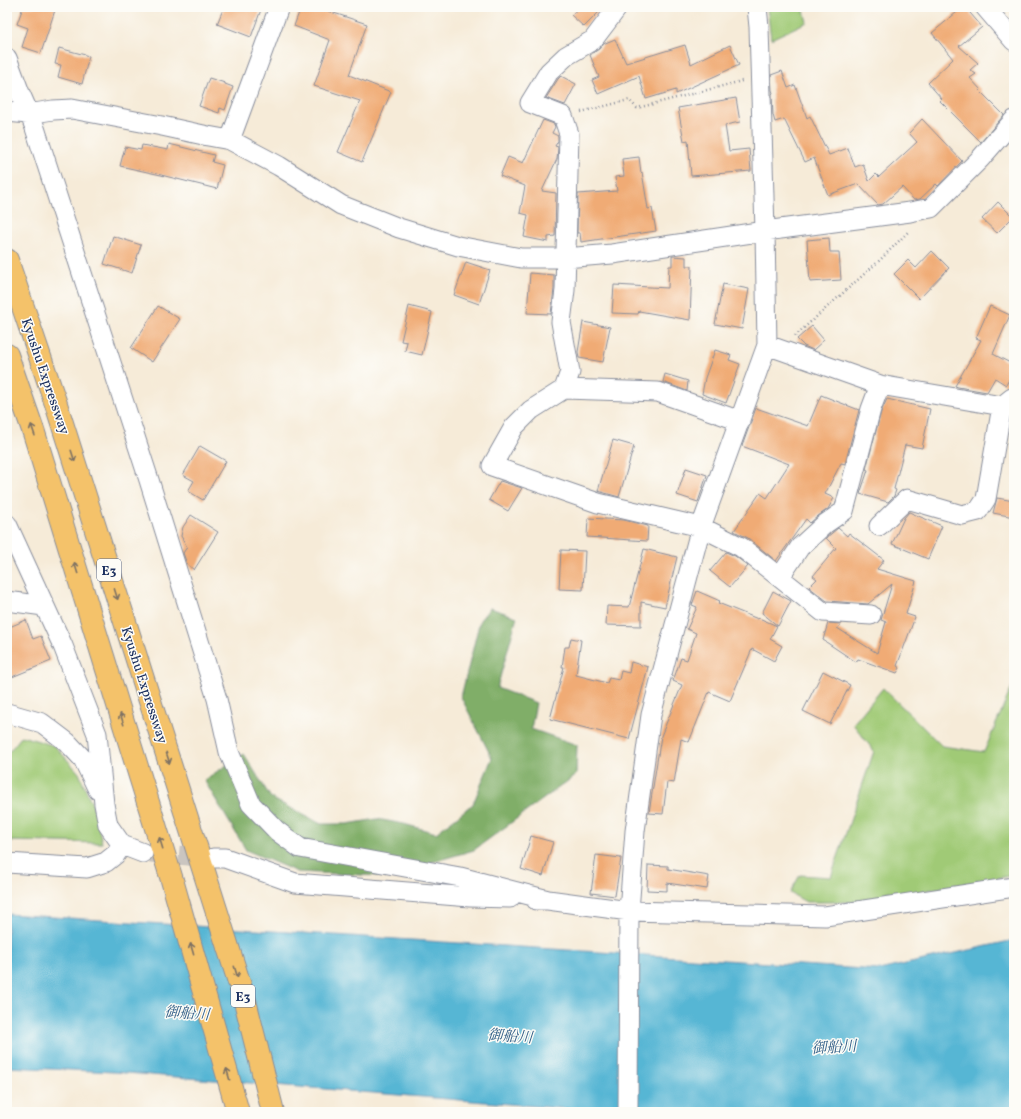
<svg xmlns="http://www.w3.org/2000/svg" width="1021" height="1119" font-family="Vollkorn,'Noto Serif JP',serif">
  <rect width="100%" height="100%" fill="#fdfcf7"/>
  <filter id="ink" filterUnits="userSpaceOnUse"><feTurbulence type="fractalNoise" baseFrequency=".025" numOctaves="2"/><feDisplacementMap in="SourceGraphic" scale="8" xChannelSelector="R" yChannelSelector="G"/><feConvolveMatrix kernelMatrix="1 2 1 2 8 2 1 2 1" color-interpolation-filters="sRGB"/></filter>
  <filter id="wash" filterUnits="userSpaceOnUse"><feTurbulence type="fractalNoise" baseFrequency=".012" numOctaves="4" result="noise"/><feDisplacementMap in="SourceGraphic" scale="16" xChannelSelector="R" yChannelSelector="G"/><feGaussianBlur stdDeviation="0.9" result="paint"/><feColorMatrix in="noise" values="0 0 0 0 0 0 0 0 0 0 0 0 0 0 0 0 0 1.4 0 .05"/><feComposite in="paint" operator="in"/></filter>
  <g filter="url(#wash)">
    <rect width="100%" height="100%" fill="#f6ebd8"/>
    <path fill="#a0ca76" stroke="#5e7c6a" d="M 767,7 L 803,7 L 807,22 L 771,39 Z
      M 1014,682 L 1014,875 L 984,881 L 856,902 L 806,902 L 790,893 L 800,875 L 831,877 L 874,751 L 853,724 L 883,688 L 942,746 L 984,752 Z
      M 22,736 L 55,746 L 79,773 L 95,811 L 102,843 L 7,841 L 7,754 Z"/>
    <path fill="#80ae67" stroke="#4e6e62" d="M 490,608 L 517,617 L 497,688 L 536,703 L 531,729 L 577,745 L 576,775 L 474,850 L 384,876 L 297,872 L 246,850 L 204,780 L 244,754 L 271,798 L 321,824 L 347,824 L 377,819 L 404,824 L 436,833 L 473,804 L 492,758 L 461,697 L 480,620 Z"/>
    <path fill="#56b6d4" stroke="#387299" d="M 7,914 L 879,970 L 1014,940 L 1014,1112 L 608,1112 L 114,1072 L 7,1067 Z"/>
    <g id="blocks">
      <path fill="#f0ab74" d="M 23,7 L 56,7 L 41,53 L 22,47 L 28,28 L 17,24 Z
        M 224,7 L 262,7 L 251,37 L 217,24 Z
        M 301,7 L 329,7 L 328,11 L 367,24 L 349,75 L 391,92 L 362,162 L 338,152 L 360,101 L 314,86 L 330,40 L 294,26 Z
        M 580,7 L 604,7 L 584,27 L 571,15 Z
        M 963,7 L 965,7 L 982,27 L 959,46 L 978,63 L 970,70 L 976,74 L 970,78 L 981,90 L 980,91 L 1004,115 L 981,142 L 940,101 L 942,99 L 928,83 L 953,59 L 932,33 Z
        M 615,39 L 626,63 L 685,45 L 691,64 L 730,45 L 739,65 L 676,94 L 676,90 L 646,99 L 639,76 L 598,94 L 592,80 L 599,77 L 590,55 L 599,49 L 603,44 Z
        M 59,48 L 89,56 L 82,84 L 58,77 L 61,65 L 55,64 Z
        M 782,71 L 788,88 L 795,85 L 807,118 L 810,116 L 829,155 L 848,148 L 855,167 L 863,164 L 869,181 L 876,174 L 879,177 L 917,142 L 909,133 L 922,119 L 962,161 L 938,186 L 936,184 L 920,199 L 914,200 L 902,187 L 883,204 L 878,205 L 858,184 L 828,195 L 814,158 L 805,162 L 784,119 L 775,122 L 773,115 L 772,94 L 773,93 L 772,90 L 771,75 Z
        M 561,76 L 576,84 L 565,105 L 546,98 L 558,79 Z
        M 209,78 L 225,83 L 225,84 L 233,87 L 225,110 L 220,108 L 219,113 L 199,106 Z
        M 736,98 L 740,122 L 725,125 L 729,151 L 749,149 L 751,171 L 691,176 L 688,140 L 684,141 L 678,108 Z
        M 543,120 L 554,124 L 555,127 L 552,133 L 558,136 L 558,141 L 555,146 L 558,147 L 557,159 L 542,191 L 556,193 L 555,236 L 548,237 L 548,242 L 524,237 L 528,215 L 520,213 L 525,186 L 500,176 L 508,157 L 523,163 Z
        M 169,144 L 214,155 L 212,162 L 223,165 L 217,189 L 161,175 L 120,166 L 125,147 L 141,150 L 142,145 L 168,150 Z
        M 639,157 L 641,173 L 642,172 L 648,209 L 652,208 L 656,231 L 581,242 L 580,233 L 577,233 L 578,194 L 617,191 L 615,177 L 624,176 L 622,159 Z
        M 998,202 L 1013,217 L 997,233 L 982,219 Z
        M 113,236 L 141,245 L 132,273 L 104,264 Z
        M 829,238 L 830,252 L 839,252 L 841,280 L 810,282 L 807,240 Z
        M 932,251 L 949,268 L 919,299 L 894,274 L 908,260 L 916,268 Z
        M 672,256 L 686,257 L 686,266 L 692,266 L 690,320 L 639,311 L 638,314 L 612,313 L 614,285 L 668,288 L 669,266 L 672,266 Z
        M 466,262 L 490,270 L 479,304 L 454,295 Z
        M 530,273 L 554,275 L 554,289 L 551,314 L 527,313 Z
        M 723,284 L 749,289 L 742,329 L 715,324 Z
        M 158,306 L 180,319 L 152,362 L 131,348 Z
        M 409,306 L 432,312 L 422,355 L 405,351 L 407,342 L 401,341 Z
        M 990,306 L 1010,315 L 993,354 L 1014,365 L 1014,371 L 1006,385 L 995,378 L 987,392 L 958,387 L 955,386 L 981,340 L 976,338 Z
        M 583,322 L 610,327 L 603,362 L 579,358 L 578,352 Z
        M 812,326 L 824,340 L 813,350 L 804,346 L 797,339 Z
        M 715,350 L 731,355 L 729,360 L 740,364 L 726,403 L 702,394 L 705,378 Z
        M 665,374 L 688,381 L 687,391 L 663,382 Z
        M 821,395 L 859,410 L 845,464 L 841,463 L 825,494 L 834,498 L 828,509 L 818,516 L 810,523 L 806,519 L 776,561 L 748,538 L 734,531 L 760,493 L 767,498 L 789,464 L 742,446 L 756,408 L 808,426 Z
        M 887,399 L 930,409 L 922,448 L 905,445 L 894,489 L 896,490 L 894,496 L 888,502 L 860,494 L 868,470 L 866,469 L 881,412 Z
        M 613,440 L 634,446 L 619,497 L 598,491 Z
        M 200,446 L 226,461 L 203,500 L 188,491 L 194,481 L 183,475 Z
        M 686,468 L 707,475 L 698,502 L 677,495 Z
        M 500,481 L 522,488 L 508,511 L 489,500 Z
        M 997,498 L 1014,501 L 1014,517 L 993,513 Z
        M 909,512 L 942,526 L 928,559 L 892,544 L 904,518 Z
        M 191,515 L 218,532 L 194,570 L 187,564 L 183,553 L 187,547 L 181,536 L 183,527 Z
        M 588,518 L 624,520 L 648,526 L 647,541 L 587,537 Z
        M 838,528 L 847,536 L 849,533 L 884,560 L 877,569 L 916,581 L 906,614 L 915,617 L 897,666 L 900,668 L 897,673 L 858,659 L 856,662 L 823,640 L 828,623 L 842,624 L 837,628 L 877,653 L 886,622 L 881,620 L 892,584 L 868,604 L 827,601 L 809,587 L 817,579 L 813,576 L 836,548 L 826,538 Z
        M 644,549 L 677,557 L 665,607 L 641,602 L 641,626 L 606,625 L 607,606 L 629,607 Z
        M 561,550 L 585,551 L 583,590 L 559,589 Z
        M 726,552 L 735,556 L 748,566 L 730,587 L 710,571 Z
        M 697,591 L 720,601 L 718,603 L 758,619 L 759,618 L 777,626 L 770,639 L 782,646 L 774,661 L 752,649 L 730,701 L 709,692 L 689,742 L 681,739 L 674,783 L 667,782 L 663,814 L 649,813 L 661,736 L 682,685 L 673,681 L 681,658 L 687,660 L 696,633 L 687,629 L 697,607 L 692,605 Z
        M 773,591 L 791,601 L 778,626 L 762,613 Z
        M 26,620 L 33,639 L 41,636 L 51,661 L 12,677 L 7,665 L 7,628 Z
        M 571,638 L 581,640 L 576,675 L 607,683 L 609,678 L 619,680 L 621,671 L 629,673 L 631,662 L 648,667 L 629,739 L 550,719 L 564,667 L 562,667 L 565,647 L 569,647 Z
        M 823,671 L 850,685 L 830,724 L 803,711 Z
        M 531,836 L 553,842 L 543,876 L 521,869 Z
        M 596,855 L 621,858 L 615,896 L 591,893 Z
        M 648,865 L 668,866 L 668,869 L 709,876 L 707,889 L 667,883 L 667,891 L 647,890 Z"/>
    </g>
  </g>
  <g filter="url(#ink)">
    <use href="#blocks" fill-opacity="0" stroke="#888d9b" stroke-width="1"/>
    <g fill="none" stroke-linecap="round" stroke-linejoin="round">
      <path stroke="#cac5c0" stroke-width="19" stroke-dasharray="19 10" stroke-linecap="butt" d="M 150,853 L 213,858"/>
      <defs>
        <path id="minor" d="M 618,7 L 593,40 L 566,56 L 549,72 L 530,103 L 563,116 L 569,134 L 565,290 L 561,322 L 570,372 L 564,389 L 531,410 L 514,427 L 492,466 L 598,503 L 701,527 L 741,547 L 823,612 L 871,615
          M 985,7 L 1014,41
          M 7,58 L 20,93 L 34,125 L 149,480 L 217,699 L 229,752 L 251,804 L 277,831 L 300,848 L 460,877 L 548,900
          M 7,112 L 28,114 L 53,110 L 72,109 L 162,126 L 208,136 L 230,140 L 279,166 L 341,205 L 399,228 L 458,246 L 521,258 L 565,258 L 612,254 L 765,231 L 910,212 L 931,208 L 980,159 L 1014,120
          M 230,140 L 279,7
          M 767,345 L 880,385 L 1002,406 L 1012,398 L 1014,398
          M 564,389 L 658,392 L 740,421
          M 7,524 L 63,646 L 97,734 L 104,804 L 108,825 L 122,845 L 143,853
          M 879,526 L 907,499 L 962,515 L 978,511 L 986,499 L 1002,406
          M 780,577 L 800,547 L 825,524 L 844,511 L 871,409 L 880,385
          M 7,601 L 44,606
          M 7,713 L 42,723 L 67,742 L 83,759 L 98,790
          M 213,858 L 225,858 L 295,883 L 470,897 L 510,898
          M 7,863 L 87,868 L 106,862 L 116,854 L 122,845
          M 536,900 L 548,900 L 629,911 L 825,916 L 1014,887
          M 628,1112 L 629,911 L 635,831 L 651,715 L 701,527 L 767,345 L 765,231 L 759,27 L 757,7"/>
        <path id="highway" d="M 7,260 L 56,404 L 245,1001 L 273,1112
          M 7,355 L 34,433 L 172,880 L 238,1112"/>
      </defs>
      <use href="#minor" stroke="#888d9b" stroke-width="21"/>
      <use href="#highway" stroke="#888d9b" stroke-width="24"/>
      <path stroke="#888d9b" stroke-width="2.5" stroke-dasharray="1 3" stroke-linecap="butt" d="M 581,112 L 629,100 L 637,108 L 742,81
        M 795,336 L 880,260 L 909,231"/>
      <use href="#minor" stroke="#fff" stroke-width="19"/>
      <use href="#highway" stroke="#f4c26a" stroke-width="22"/>
    </g>
    <defs><path id="oneway-shaft" d="M-6 0H5M1.5-3L5.5 0L1.5 3" fill="none" stroke-width="1.6" stroke-linecap="round" stroke-linejoin="round"/></defs>
    <g stroke="#7d7163">
      <use href="#oneway-shaft" transform="translate(33 430) rotate(-109)"/>
      <use href="#oneway-shaft" transform="translate(73 456) rotate(72)"/>
      <use href="#oneway-shaft" transform="translate(76 568) rotate(-107)"/>
      <use href="#oneway-shaft" transform="translate(116 594) rotate(72)"/>
      <use href="#oneway-shaft" transform="translate(122 719) rotate(-107)"/>
      <use href="#oneway-shaft" transform="translate(168 758) rotate(72)"/>
      <use href="#oneway-shaft" transform="translate(161 843) rotate(-107)"/>
      <use href="#oneway-shaft" transform="translate(192 949) rotate(-106)"/>
      <use href="#oneway-shaft" transform="translate(236 972) rotate(73)"/>
      <use href="#oneway-shaft" transform="translate(228 1074) rotate(-106)"/>
    </g>
  </g>
  <g text-anchor="middle" stroke-width="3" stroke-linejoin="round" paint-order="stroke">
    <g fill="#fdfcf7" stroke="#5f6c8c" stroke-width="1">
      <rect x="97" y="559" width="24" height="22" rx="3"/>
      <rect x="231" y="985" width="24" height="22" rx="3"/>
    </g>
    <g font-size="13" font-weight="bold" fill="#1b2f5e">
      <text x="109" y="575">E3</text>
      <text x="243" y="1001">E3</text>
    </g>
    <g font-size="14" fill="#1b2f5e" stroke="#fdfcf7">
      <text transform="translate(46 376) rotate(71)" y="5">Kyushu Expressway</text>
      <text transform="translate(145 685) rotate(72)" y="5">Kyushu Expressway</text>
    </g>
    <g font-size="15" font-style="italic" fill="#305e87" stroke="#fdfcf7">
      <text transform="translate(187 1013) rotate(4)" y="5">御船川</text>
      <text transform="translate(510 1036) rotate(4)" y="5">御船川</text>
      <text transform="translate(834 1047) rotate(-3)" y="5">御船川</text>
    </g>
  </g>
  <rect width="1021" height="1119" fill="none" stroke="#fdfcf7" stroke-width="24"/>
</svg>
